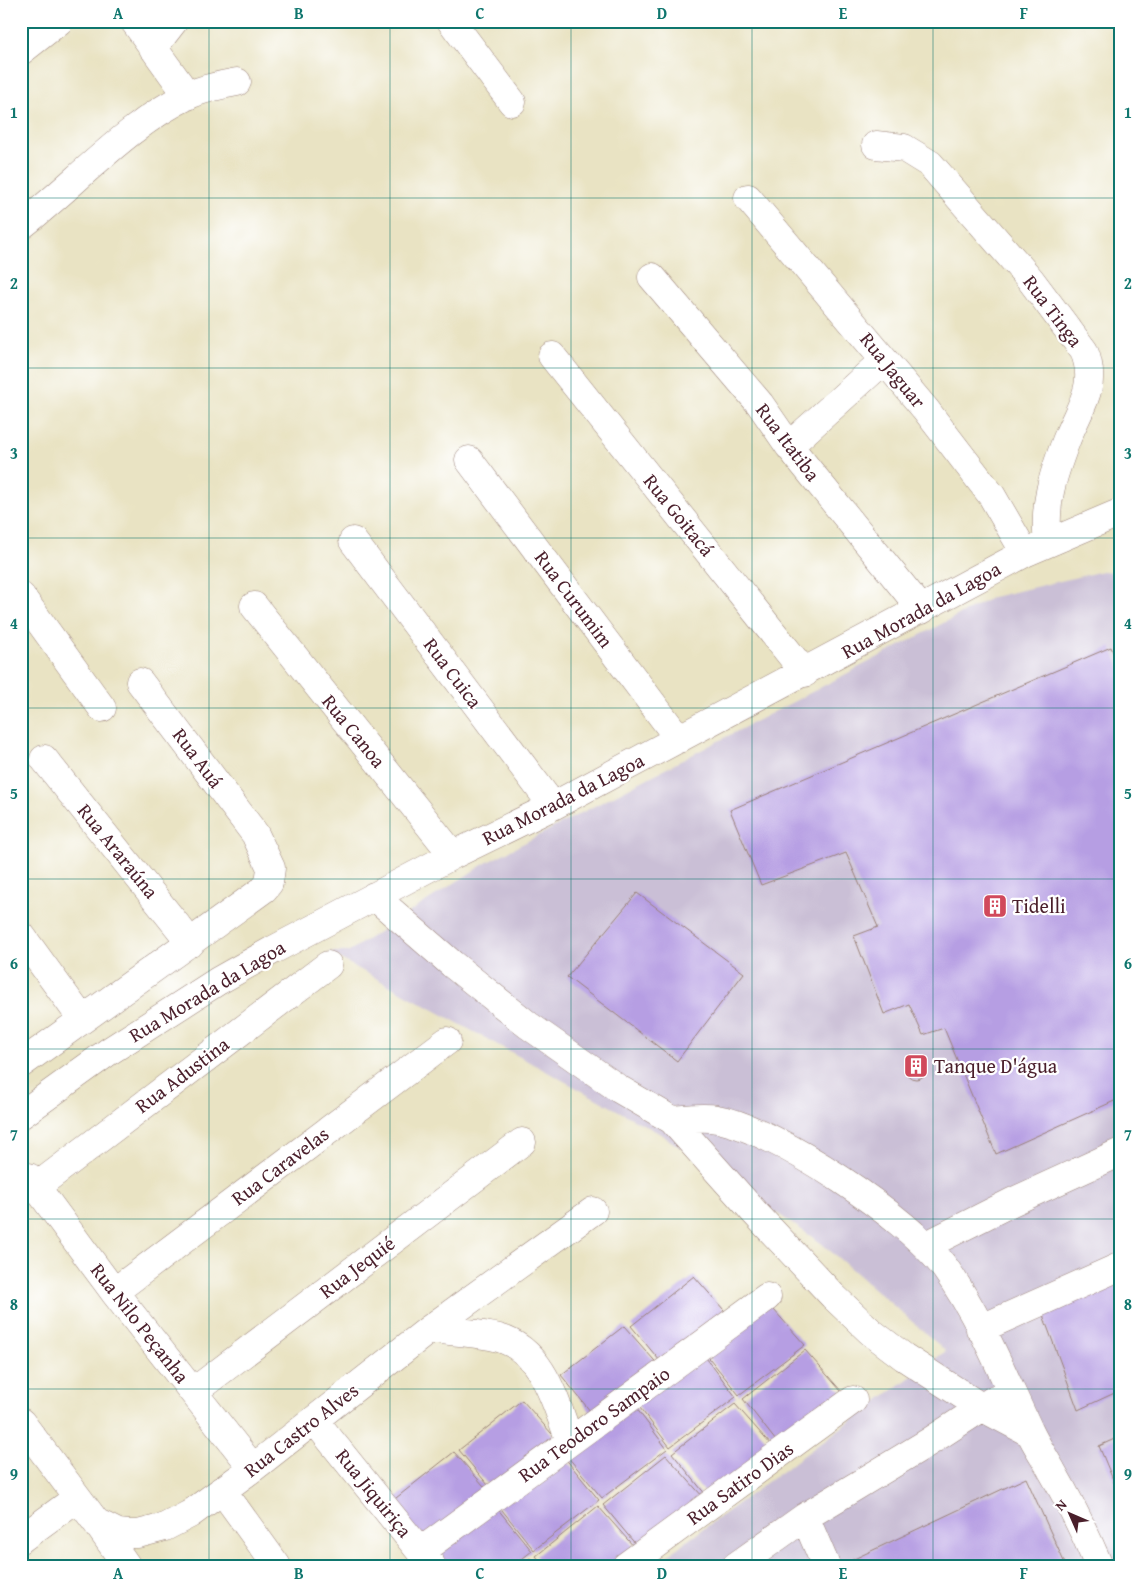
<svg xmlns="http://www.w3.org/2000/svg" width="1142" height="1587" font-family="'Gentium Book Plus',serif">
  <rect width="100%" height="100%" fill="#fff"/>
  <filter id="ink" filterUnits="userSpaceOnUse"><feTurbulence type="fractalNoise" baseFrequency=".02" numOctaves="2"/><feDisplacementMap in="SourceGraphic" scale="10" xChannelSelector="R" yChannelSelector="G"/><feConvolveMatrix kernelMatrix="1 2 1 2 8 2 1 2 1" color-interpolation-filters="sRGB"/></filter>
  <filter id="wash" filterUnits="userSpaceOnUse"><feTurbulence type="fractalNoise" baseFrequency=".0096" numOctaves="4" result="noise"/><feDisplacementMap in="SourceGraphic" scale="20" xChannelSelector="R" yChannelSelector="G"/><feGaussianBlur stdDeviation="1.12" result="paint"/><feColorMatrix in="noise" values="0 0 0 0 0 0 0 0 0 0 0 0 0 0 0 0 0 1.4 0 .05"/><feComposite in="paint" operator="in"/></filter>
  <g filter="url(#wash)">
    <rect width="100%" height="100%" fill="#e9e3c3"/>
    <path fill="#cabfd6" d="M 1103,571 L 1121,573 L 1121,1566 L 653,1566 L 946,1351 L 821,1243 L 659,1133 L 328,952 L 348,952 L 484,864 L 993,597 Z"/>
    <g id="blocks">
      <path fill="#b69ee3" d="M 1111,647 L 1121,671 L 1121,1098 L 996,1154 L 944,1028 L 923,1035 L 909,1004 L 884,1014 L 854,936 L 878,927 L 846,853 L 761,885 L 730,810 Z
        M 637,893 L 744,973 L 677,1061 L 567,977 Z
        M905 1068a11 11 0 1 1 22 0a11 11 0 1 1-22 0Z
        M 694,1276 L 731,1318 L 665,1367 L 631,1326 Z
        M 1121,1280 L 1121,1390 L 1078,1410 L 1043,1315 Z
        M 766,1301 L 805,1345 L 739,1395 L 701,1348 Z
        M 624,1326 L 661,1368 L 595,1417 L 561,1375 Z
        M 700,1350 L 736,1397 L 670,1447 L 633,1399 Z
        M 805,1350 L 842,1392 L 776,1441 L 743,1399 Z
        M 522,1400 L 559,1442 L 493,1491 L 459,1450 Z
        M 630,1400 L 667,1449 L 602,1498 L 562,1450 Z
        M 735,1404 L 772,1446 L 706,1495 L 672,1453 Z
        M 1121,1436 L 1121,1499 L 1099,1446 Z
        M 454,1452 L 491,1494 L 425,1543 L 391,1502 Z
        M 560,1452 L 599,1500 L 534,1550 L 494,1500 Z
        M 666,1455 L 703,1497 L 637,1546 L 603,1505 Z
        M 1026,1478 L 1066,1566 L 854,1566 L 852,1560 Z
        M 492,1502 L 532,1551 L 513,1566 L 437,1566 L 425,1551 Z
        M 598,1506 L 635,1548 L 612,1566 L 544,1566 L 536,1556 Z
        M 530,1558 L 537,1566 L 520,1566 Z"/>
    </g>
  </g>
  <g filter="url(#ink)">
    <use href="#blocks" fill-opacity="0" stroke="#9a8177" stroke-width="1"/>
    <g fill="none" stroke-linecap="round" stroke-linejoin="round">
      <defs>
        <path id="minor" d="M 134,21 L 188,96
          M 451,21 L 512,102
          M 153,48 L 174,21
          M 21,51 L 59,21
          M 876,145 L 904,148 L 930,164 L 1030,279 L 1084,351 C 1099,387 1078,409 1066,441 C 1053,475 1043,505 1048,542
          M 748,198 L 926,410 L 992,496 L 1025,553
          M 21,226 C 74,185 129,123 189,95 C 205,88 220,85 237,82
          M 652,277 L 760,404 L 789,446 L 922,610
          M 552,356 L 805,673
          M 789,446 L 884,360
          M 469,460 L 679,739
          M 353,541 L 553,806
          M 21,596 L 102,708
          M 254,606 L 453,855
          M 44,759 L 191,943
          M 374,896 L 452,964 L 528,1025 L 619,1089 L 672,1120 L 755,1213 L 833,1296 L 871,1332 L 904,1357 L 981,1407 L 1030,1433
          M 21,935 L 82,1019
          M 21,1064 L 264,889 L 269,883 L 271,868 L 255,834 L 140,682
          M 21,1115 L 108,1052 L 218,981 L 273,950 L 453,855 L 553,806 L 1025,553 L 1121,512
          M 672,1120 C 686,1119 703,1116 717,1119 C 776,1129 910,1219 945,1268 C 980,1317 1004,1377 1030,1432 C 1036,1445 1045,1458 1052,1471 C 1070,1502 1085,1533 1099,1566
          M 29,1177 L 114,1292 L 253,1468
          M 36,1187 L 328,965
          M 927,1245 L 1012,1202 L 1121,1152
          M 114,1292 L 447,1041
          M 431,1328 C 454,1333 477,1332 499,1338 C 544,1351 555,1402 570,1441
          M 980,1329 L 1121,1266
          M 193,1392 L 522,1142
          M 315,1421 L 432,1566
          M 21,1422 L 96,1522 L 118,1533 L 128,1534 L 138,1534 L 165,1527 L 190,1514 L 253,1468 L 431,1328 L 593,1211
          M 222,1490 L 277,1566
          M 805,1517 L 826,1566
          M 96,1522 L 127,1566
          M 21,1539 L 77,1498
          M 421,1551 L 767,1297
          M 626,1566 L 853,1400
          M 736,1566 L 805,1517 L 929,1442 L 995,1399"/>
      </defs>
      <use href="#minor" stroke="#9a8177" stroke-width="29"/>
      <use href="#minor" stroke="#fff" stroke-width="28"/>
    </g>
  </g>
  <path fill="none" stroke="#0f766e" stroke-width="1" stroke-opacity="0.55" d="M 209,21 L 209,1566M 390,21 L 390,1566M 571,21 L 571,1566M 752,21 L 752,1566M 933,21 L 933,1566M 21,198 L 1121,198M 21,368 L 1121,368M 21,538 L 1121,538M 21,708 L 1121,708M 21,879 L 1121,879M 21,1049 L 1121,1049M 21,1219 L 1121,1219M 21,1389 L 1121,1389"/>
  <defs>
    <symbol id="building-square" viewBox="-11 -11 22 22"><rect x="-9" y="-9" width="18" height="18" rx="4" fill="#d1495b" stroke="#fff"/><path d="M-4-6H4V6H1V3H-1V6H-4ZM-2.5-4.3h1.7v1.8h-1.7ZM.8-4.3h1.7v1.8H.8ZM-2.5-1h1.7V.8h-1.7ZM.8-1h1.7V.8H.8Z" fill="#fff"/></symbol>
  </defs>
  <g fill-rule="evenodd">
    <use href="#building-square" x="981" y="892" width="28" height="28"/>
    <use href="#building-square" x="902" y="1052" width="28" height="28"/>
  </g>
  <g text-anchor="middle" stroke-width="4.5" stroke-linejoin="round" paint-order="stroke">
    <g font-size="20" fill="#4a1f2b" stroke="#fff">
      <text transform="translate(1053 311) rotate(53)" y="7">Rua Tinga</text>
      <text transform="translate(893 370) rotate(51)" y="7">Rua Jaguar</text>
      <text transform="translate(788 442) rotate(53)" y="7">Rua Itatiba</text>
      <text transform="translate(679 515) rotate(51)" y="7">Rua Goitacá</text>
      <text transform="translate(574 599) rotate(53)" y="7">Rua Curumim</text>
      <text transform="translate(921 610) rotate(-29)" y="7">Rua Morada da Lagoa</text>
      <text transform="translate(453 673) rotate(53)" y="7">Rua Cuica</text>
      <text transform="translate(354 731) rotate(51)" y="7">Rua Canoa</text>
      <text transform="translate(198 758) rotate(53)" y="7">Rua Auá</text>
      <text transform="translate(563 799) rotate(-27)" y="7">Rua Morada da Lagoa</text>
      <text transform="translate(118 851) rotate(51)" y="7">Rua Araraúna</text>
      <text transform="translate(207 991) rotate(-31)" y="7">Rua Morada da Lagoa</text>
      <text transform="translate(182 1075) rotate(-37)" y="7">Rua Adustina</text>
      <text transform="translate(280 1166) rotate(-37)" y="7">Rua Caravelas</text>
      <text transform="translate(357 1267) rotate(-37)" y="7">Rua Jequié</text>
      <text transform="translate(140 1323) rotate(52)" y="7">Rua Nilo Peçanha</text>
      <text transform="translate(594 1424) rotate(-36)" y="7">Rua Teodoro Sampaio</text>
      <text transform="translate(301 1430) rotate(-38)" y="7">Rua Castro Alves</text>
      <text transform="translate(740 1483) rotate(-36)" y="7">Rua Satiro Dias</text>
      <text transform="translate(374 1493) rotate(51)" y="7">Rua Jiquiriça</text>
    </g>
    <g font-size="20" fill="#4a1f2b" stroke="#fff" text-anchor="start">
      <text x="1012" y="913">Tidelli</text>
      <text x="934" y="1073">Tanque D'água</text>
    </g>
  </g>
  <rect width="1142" height="1587" fill="none" stroke="#fff" stroke-width="55"/>
  <g transform="translate(1070 1514) rotate(315)" stroke="#ffffff" stroke-width="4" paint-order="stroke">
  <path d="M0-4L9 19L0 12L-9 19Z" fill="#4a1f2b"/>
  <text y="-8" font-size="14" font-weight="bold" text-anchor="middle" fill="#4a1f2b">N</text>
  </g>
  <rect x="28" y="28" width="1086" height="1532" fill="none" stroke="#0f766e" stroke-width="2"/>
  <g font-size="16" text-anchor="middle" font-weight="bold" fill="#0f766e">
    <text x="118" y="19">A</text>
    <text x="299" y="19">B</text>
    <text x="480" y="19">C</text>
    <text x="662" y="19">D</text>
    <text x="843" y="19">E</text>
    <text x="1024" y="19">F</text>
    <text x="14" y="118">1</text>
    <text x="1128" y="118">1</text>
    <text x="14" y="289">2</text>
    <text x="1128" y="289">2</text>
    <text x="14" y="459">3</text>
    <text x="1128" y="459">3</text>
    <text x="14" y="629">4</text>
    <text x="1128" y="629">4</text>
    <text x="14" y="799">5</text>
    <text x="1128" y="799">5</text>
    <text x="14" y="969">6</text>
    <text x="1128" y="969">6</text>
    <text x="14" y="1140">7</text>
    <text x="1128" y="1140">7</text>
    <text x="14" y="1310">8</text>
    <text x="1128" y="1310">8</text>
    <text x="14" y="1480">9</text>
    <text x="1128" y="1480">9</text>
    <text x="118" y="1579">A</text>
    <text x="299" y="1579">B</text>
    <text x="480" y="1579">C</text>
    <text x="662" y="1579">D</text>
    <text x="843" y="1579">E</text>
    <text x="1024" y="1579">F</text>
  </g>
</svg>
